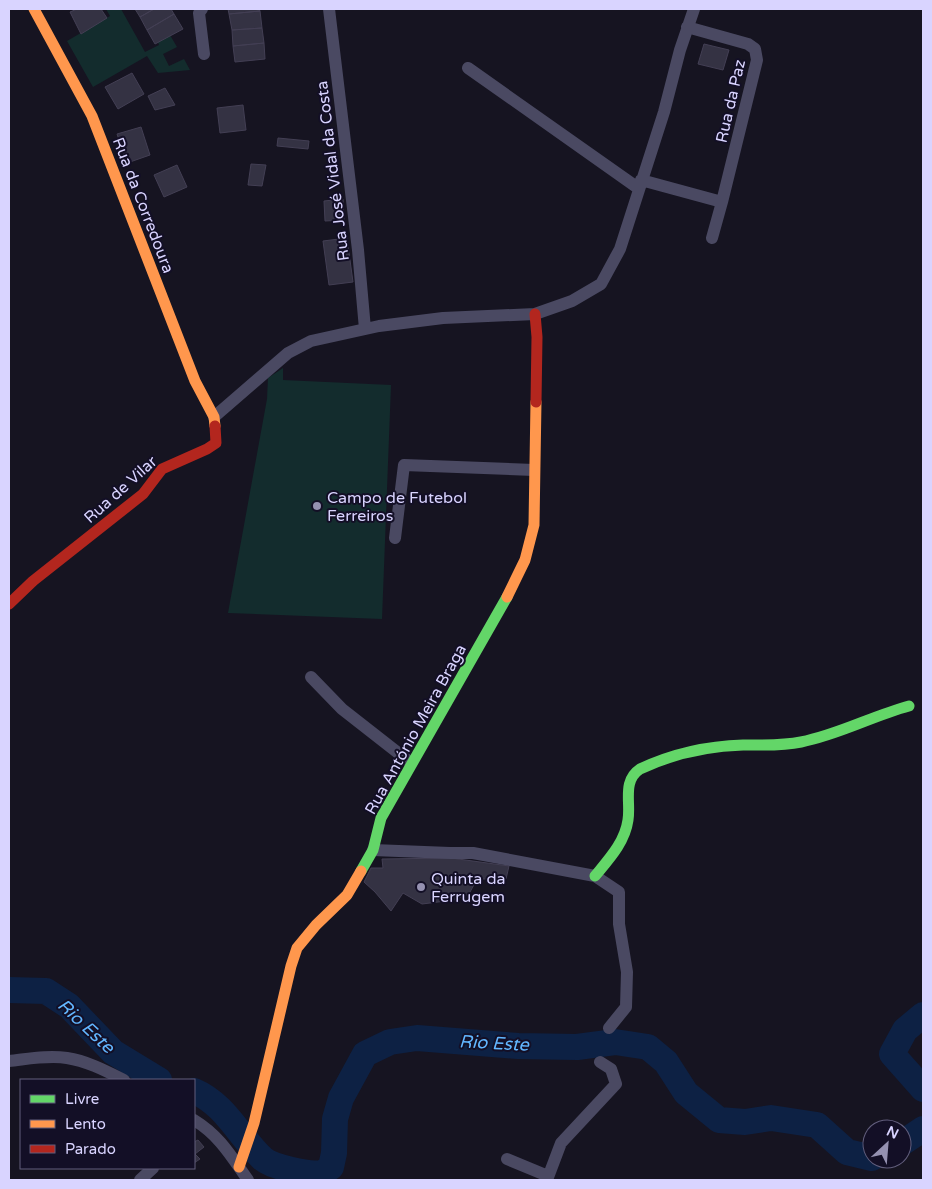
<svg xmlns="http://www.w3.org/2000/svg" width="932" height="1189" font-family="'Varela Round',sans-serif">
  <rect width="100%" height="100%" fill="#161421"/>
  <path fill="#132c2d" d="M 106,9 L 121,9 L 145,52 L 159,45 L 158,42 L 170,35 L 177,47 L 163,54 L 169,66 L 184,59 L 190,70 L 158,73 L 147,56 L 93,87 L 67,41 L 110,16 Z
    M 283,368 L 283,380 L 391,385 L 382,619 L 228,613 L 267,399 L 268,378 Z"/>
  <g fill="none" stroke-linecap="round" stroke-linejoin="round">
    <path stroke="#0d2144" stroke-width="4.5" d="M 322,1180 L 323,1173"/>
    <path stroke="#0d2144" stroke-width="26" d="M 9,990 L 46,991 L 69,1006 L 113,1052 L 159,1080
      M 923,1015 L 905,1030 L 892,1054 L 923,1089
      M 194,1091 C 225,1104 239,1136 262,1158 C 271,1167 309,1175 321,1173 C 325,1172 328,1169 331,1167 L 334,1153 L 335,1119 L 341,1098 L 365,1054 L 390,1042 L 417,1038 L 518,1046 L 577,1047 L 615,1042 L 648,1047 L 666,1062 L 686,1093 L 719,1120 L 745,1122 L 771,1118 L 817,1125 L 847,1152 L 872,1158
      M 902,1143 L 923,1129"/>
  </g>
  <path fill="#343243" stroke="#433f54" d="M 77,9 L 101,9 L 107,18 L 81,34 L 70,12 Z
    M 135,9 L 154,9 L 140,17 Z
    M 154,9 L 171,9 L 174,14 L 147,30 L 140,17 Z
    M 228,9 L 259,9 L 260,11 L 229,14 Z
    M 260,11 L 262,28 L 232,30 L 229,14 Z
    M 174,14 L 183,29 L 155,44 L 147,30 Z
    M 262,28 L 264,43 L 233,46 L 232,30 Z
    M 264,43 L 265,59 L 235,62 L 233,46 Z
    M 704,44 L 729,50 L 723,70 L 698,64 Z
    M 132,73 L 144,94 L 118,109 L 105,87 Z
    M 165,88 L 175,105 L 155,110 L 148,96 Z
    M 243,105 L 246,130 L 220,133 L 217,108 Z
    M 141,127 L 150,155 L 127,163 L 117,134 Z
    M 278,138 L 309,141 L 308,149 L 277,146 Z
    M 251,164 L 266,165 L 262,186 L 248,185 Z
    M 177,165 L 187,187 L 164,197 L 154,175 Z
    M 343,199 L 344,220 L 325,221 L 324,201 Z
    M 347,238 L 353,282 L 329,285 L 323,241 Z
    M 451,858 L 509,866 L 506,879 L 477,879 L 469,894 L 454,900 L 422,904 L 403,893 L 391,911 L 375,892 L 364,882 L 371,868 L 383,868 L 382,859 Z
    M 198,1140 L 204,1147 L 195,1154 L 200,1159 L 194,1163 L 194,1142 Z"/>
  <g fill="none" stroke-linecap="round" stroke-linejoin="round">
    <path stroke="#4a4962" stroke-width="12" d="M 202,9 L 199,13 L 204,54
      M 329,9 L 358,250 L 365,329
      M 687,27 L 748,44 L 755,49 L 757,60 L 722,202
      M 468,68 L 638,188
      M 641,180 L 722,202 L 712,238
      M 214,417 L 288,353 L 311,341 L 379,326 L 443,318 L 535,314 L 572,301 L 601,284 L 620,249 L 664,112 L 680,50 L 694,9
      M 395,538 L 404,465 L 534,470
      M 311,677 L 342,709 L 411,763
      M 373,850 L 450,853 L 473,853 L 595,876 L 619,892 L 619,924 L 627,972 L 626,1007 L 609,1028
      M 9,1061 C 28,1059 48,1055 67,1058 C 87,1061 106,1071 124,1080
      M 194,1120 C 220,1136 231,1156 248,1180
      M 507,1159 L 548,1176
      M 140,1180 L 153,1168
      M 547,1180 L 561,1143 L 616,1084 L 611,1069 L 600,1062"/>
    <path stroke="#63d668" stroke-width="11" d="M 361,871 L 373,850 L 381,818 L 507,597
      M 595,876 C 609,859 625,842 628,820 C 631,802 622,781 640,769 C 672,754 708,746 743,745 C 762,745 782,746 801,742 C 838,735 872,716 909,706"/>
    <path stroke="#ff974d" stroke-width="11" d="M 34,9 L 92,116 L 195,381 L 214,417 L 215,426
      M 507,597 L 525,560 L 534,525 L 536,402
      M 239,1167 L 254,1123 L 291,966 L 297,948 L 316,925 L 347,895 L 361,871"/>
    <path stroke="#b3261e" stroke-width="11" d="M 535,314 L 537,337 L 536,402
      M 9,604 L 33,581 L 143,494 L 162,469 L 207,449 L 216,443 L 215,426"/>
  </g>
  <g fill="#9591b1" stroke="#130f26" stroke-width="2">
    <circle cx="317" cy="506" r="5"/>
    <circle cx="421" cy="887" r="5"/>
  </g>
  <g text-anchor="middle" stroke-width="4" stroke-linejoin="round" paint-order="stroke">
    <g font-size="16" fill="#d9d4ff" stroke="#130f26">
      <text transform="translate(730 101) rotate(-77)" y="6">Rua da Paz</text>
      <text transform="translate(332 171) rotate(-97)" y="6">Rua José Vidal da Costa</text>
      <text transform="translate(144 205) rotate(69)" y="6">Rua da Corredoura</text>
      <text transform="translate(120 489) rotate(-42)" y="6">Rua de Vilar</text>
      <text transform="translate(415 729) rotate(-61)" y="6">Rua António Meira Braga</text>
    </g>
    <g font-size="16" fill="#d9d4ff" stroke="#130f26" text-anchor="start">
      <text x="327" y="503">Campo de Futebol<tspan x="327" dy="18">Ferreiros</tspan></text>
      <text x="431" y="884">Quinta da<tspan x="431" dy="18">Ferrugem</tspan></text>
    </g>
    <g font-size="18" font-style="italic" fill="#62b6ff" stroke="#130f26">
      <text transform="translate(86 1026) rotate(43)" y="6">Rio Este</text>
      <text transform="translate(494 1043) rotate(3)" y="6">Rio Este</text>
    </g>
  </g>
  <rect width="932" height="1189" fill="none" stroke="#d9d4ff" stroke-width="20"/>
  <rect x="20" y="1079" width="175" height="90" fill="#130f26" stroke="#625e7d"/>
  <rect x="30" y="1095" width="25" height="8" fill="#63d668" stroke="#625e7d"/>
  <text x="65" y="1104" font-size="15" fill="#d9d4ff">Livre</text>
  <rect x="30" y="1120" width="25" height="8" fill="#ff974d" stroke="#625e7d"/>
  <text x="65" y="1129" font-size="15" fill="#d9d4ff">Lento</text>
  <rect x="30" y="1145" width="25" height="8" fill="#b3261e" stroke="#625e7d"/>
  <text x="65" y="1154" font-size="15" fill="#d9d4ff">Parado</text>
  <g transform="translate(887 1144) rotate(26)"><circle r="24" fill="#130f26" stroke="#625e7d"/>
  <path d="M0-4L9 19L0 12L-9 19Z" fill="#9591b1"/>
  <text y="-8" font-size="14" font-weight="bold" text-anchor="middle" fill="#d9d4ff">N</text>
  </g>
</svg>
